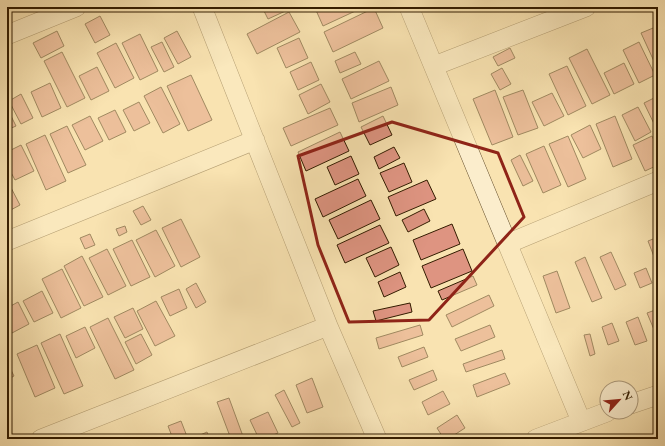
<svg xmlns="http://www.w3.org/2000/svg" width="665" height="446" font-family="'EB Garamond',serif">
  <rect width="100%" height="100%" fill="#f9e3b1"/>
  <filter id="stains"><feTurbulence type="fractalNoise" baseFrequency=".005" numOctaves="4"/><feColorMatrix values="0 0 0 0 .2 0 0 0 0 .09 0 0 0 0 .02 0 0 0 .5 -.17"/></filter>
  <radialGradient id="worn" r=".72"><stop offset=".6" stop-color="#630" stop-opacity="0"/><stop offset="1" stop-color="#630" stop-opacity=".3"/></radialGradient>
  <path fill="#de9481" stroke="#331c00" d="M 262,7 L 291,7 L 292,8 L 268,19 Z
    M 316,7 L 364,7 L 323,26 L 315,8 Z
    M 374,8 L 383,28 L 333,52 L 324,32 Z
    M 289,12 L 300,32 L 257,54 L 247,34 Z
    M 100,16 L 110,35 L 95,43 L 85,24 Z
    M 658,26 L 658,70 L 641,33 Z
    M 57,31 L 64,46 L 41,58 L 33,43 Z
    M 177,31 L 191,57 L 178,64 L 164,38 Z
    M 140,34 L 158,71 L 140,80 L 122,43 Z
    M 299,38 L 308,58 L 286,68 L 277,48 Z
    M 162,42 L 174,67 L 164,72 L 151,47 Z
    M 639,42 L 655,75 L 639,83 L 623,50 Z
    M 116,43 L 134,78 L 115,88 L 97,53 Z
    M 510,48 L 515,58 L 498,66 L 493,57 Z
    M 587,49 L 610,95 L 592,104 L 569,58 Z
    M 62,52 L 85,98 L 67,107 L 44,61 Z
    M 355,52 L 361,64 L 340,73 L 335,61 Z
    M 379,61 L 389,81 L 351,99 L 342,79 Z
    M 311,62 L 319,80 L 298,90 L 290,72 Z
    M 624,63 L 634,84 L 614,94 L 604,73 Z
    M 567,66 L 586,106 L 568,115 L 549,74 Z
    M 97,67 L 109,91 L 91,100 L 79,76 Z
    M 502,68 L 511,84 L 500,90 L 491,74 Z
    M 191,75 L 212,120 L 188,131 L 167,86 Z
    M 50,83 L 61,108 L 42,117 L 31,92 Z
    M 321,84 L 330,102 L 308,114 L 299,95 Z
    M 161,87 L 180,124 L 163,133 L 144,96 Z
    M 391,87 L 398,105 L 359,122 L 352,103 Z
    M 495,90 L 513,137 L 492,145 L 473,99 Z
    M 523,90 L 538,128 L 518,135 L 503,97 Z
    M 552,93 L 564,116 L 544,126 L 532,102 Z
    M 21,94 L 33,118 L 21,124 L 9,101 Z
    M 658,96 L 658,132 L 644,103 Z
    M 139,102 L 150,123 L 134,131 L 123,110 Z
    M 638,107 L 651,132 L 635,141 L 622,115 Z
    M 7,108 L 16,126 L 7,130 Z
    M 330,108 L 338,125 L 291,146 L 283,128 Z
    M 115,110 L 126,132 L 109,140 L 98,118 Z
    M 90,116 L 103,141 L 85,150 L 72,125 Z
    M 383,116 L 392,135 L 370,145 L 361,127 Z
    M 615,116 L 632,159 L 613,167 L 596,124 Z
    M 590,125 L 601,149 L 583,158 L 571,135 Z
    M 67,126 L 86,165 L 68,173 L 50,134 Z
    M 340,132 L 349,151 L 306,171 L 298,152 Z
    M 45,135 L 66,181 L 46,190 L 26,144 Z
    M 568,136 L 586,179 L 568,187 L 549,144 Z
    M 652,136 L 658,149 L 658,165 L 645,171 L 633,145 Z
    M 21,145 L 34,171 L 15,180 L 7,165 L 7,152 Z
    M 544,146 L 561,185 L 543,193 L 526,154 Z
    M 394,147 L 400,158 L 379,169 L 374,157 Z
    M 520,155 L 533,181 L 523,186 L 511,160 Z
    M 351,156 L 359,174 L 335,185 L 327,167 Z
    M 404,163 L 412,182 L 389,192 L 380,173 Z
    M 358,179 L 366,196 L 323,217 L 315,199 Z
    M 7,180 L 20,205 L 7,212 Z
    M 427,180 L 436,199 L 396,216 L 388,197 Z
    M 371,200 L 380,219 L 338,239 L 329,220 Z
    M 143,206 L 151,220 L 141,225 L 133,211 Z
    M 424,209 L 430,221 L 408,232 L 402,220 Z
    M 181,219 L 200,257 L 181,267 L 162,228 Z
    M 452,224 L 460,244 L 421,260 L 413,240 Z
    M 380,225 L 389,243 L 345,263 L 337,245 Z
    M 125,226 L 127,232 L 119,236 L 116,229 Z
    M 156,230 L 175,266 L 155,277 L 136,240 Z
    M 90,234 L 95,245 L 85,249 L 80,238 Z
    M 658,237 L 658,267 L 648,241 Z
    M 132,240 L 150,277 L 131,286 L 113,249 Z
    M 391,247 L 399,265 L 375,277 L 366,258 Z
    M 107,249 L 126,286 L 108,295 L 89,258 Z
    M 463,249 L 472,271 L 431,288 L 422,266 Z
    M 611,252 L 626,285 L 615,290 L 600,257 Z
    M 82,256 L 103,297 L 84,306 L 64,266 Z
    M 585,257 L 602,298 L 592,302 L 575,262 Z
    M 646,268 L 652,283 L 640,288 L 634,273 Z
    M 62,269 L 81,308 L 61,318 L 42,279 Z
    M 557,271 L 570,308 L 556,313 L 543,276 Z
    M 400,272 L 406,287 L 384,297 L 378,282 Z
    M 473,276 L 477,285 L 442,300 L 438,291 Z
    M 196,283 L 206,302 L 196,308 L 186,289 Z
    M 179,289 L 187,308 L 170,316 L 161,297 Z
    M 42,291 L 53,313 L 34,322 L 23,301 Z
    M 489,295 L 494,306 L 452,327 L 446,315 Z
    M 156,301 L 175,336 L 155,346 L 137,311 Z
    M 18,302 L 29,324 L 12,333 L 7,324 L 7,308 Z
    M 410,303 L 412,312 L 376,321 L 373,311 Z
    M 133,308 L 143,329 L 125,338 L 114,317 Z
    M 658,309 L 658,339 L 647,313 Z
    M 638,317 L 647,341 L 635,345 L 626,322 Z
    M 108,318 L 134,370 L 115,379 L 90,327 Z
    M 612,323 L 619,341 L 608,345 L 602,327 Z
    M 420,325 L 423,335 L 379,349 L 376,338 Z
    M 490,325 L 495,337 L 461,351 L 455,339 Z
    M 85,327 L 95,348 L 76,358 L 66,336 Z
    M 60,334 L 83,386 L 64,394 L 41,343 Z
    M 141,334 L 152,355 L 136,364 L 125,342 Z
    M 590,334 L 595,354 L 590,356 L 584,335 Z
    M 37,345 L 55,388 L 35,397 L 17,354 Z
    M 424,347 L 428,357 L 402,367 L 398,357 Z
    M 502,350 L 505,359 L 466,372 L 463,364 Z
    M 7,362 L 14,376 L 7,380 Z
    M 433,370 L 437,380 L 414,390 L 409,380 Z
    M 505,373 L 510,384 L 477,397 L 473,385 Z
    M 312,378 L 323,407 L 307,413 L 296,385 Z
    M 284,390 L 300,423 L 292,427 L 275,395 Z
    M 443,391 L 450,404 L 428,415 L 422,402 Z
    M 229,398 L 244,439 L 231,439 L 217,402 Z
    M 268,412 L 278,433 L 263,439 L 259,439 L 250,420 Z
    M 457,415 L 465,428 L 448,439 L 444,439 L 437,428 Z
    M 181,421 L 188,439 L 173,439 L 168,426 Z
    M 207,432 L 210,439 L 200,439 L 198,436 Z"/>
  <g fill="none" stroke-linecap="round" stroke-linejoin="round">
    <defs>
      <path id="street" d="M 202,7 L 328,326 L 377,439
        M 409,7 L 581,421
        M 7,35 L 76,7
        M 434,66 L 586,7
        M 7,241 L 255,140
        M 507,244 L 658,181
        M 631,404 L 658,395
        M 41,439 L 328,326
        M 536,439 L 607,412"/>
    </defs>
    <use href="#street" stroke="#644e2c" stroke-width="20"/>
    <use href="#street" stroke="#fbedcc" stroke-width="19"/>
  </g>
  <path d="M0 0H665V446H0ZM 392,122 L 498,153 L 524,217 L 429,320 L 349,322 L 318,245 L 298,156 Z" fill="#f9e3b1" fill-opacity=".55" fill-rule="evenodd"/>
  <path fill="none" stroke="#8f2418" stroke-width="3" stroke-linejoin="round" d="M 392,122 L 498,153 L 524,217 L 429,320 L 349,322 L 318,245 L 298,156 Z"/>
  <rect width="665" height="446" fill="none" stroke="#f9e3b1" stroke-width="24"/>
  <rect x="8" y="8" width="649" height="430" fill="none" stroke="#331c00" stroke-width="2"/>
  <rect x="12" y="12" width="641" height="422" fill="none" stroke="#331c00"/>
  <g transform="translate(619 400) rotate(63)"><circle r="19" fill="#fbedcc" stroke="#ab997a"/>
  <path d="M0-3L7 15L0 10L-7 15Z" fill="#8f2418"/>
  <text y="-6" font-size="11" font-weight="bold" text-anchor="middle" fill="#331c00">N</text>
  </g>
  <rect width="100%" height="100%" filter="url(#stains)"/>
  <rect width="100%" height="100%" fill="url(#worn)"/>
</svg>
